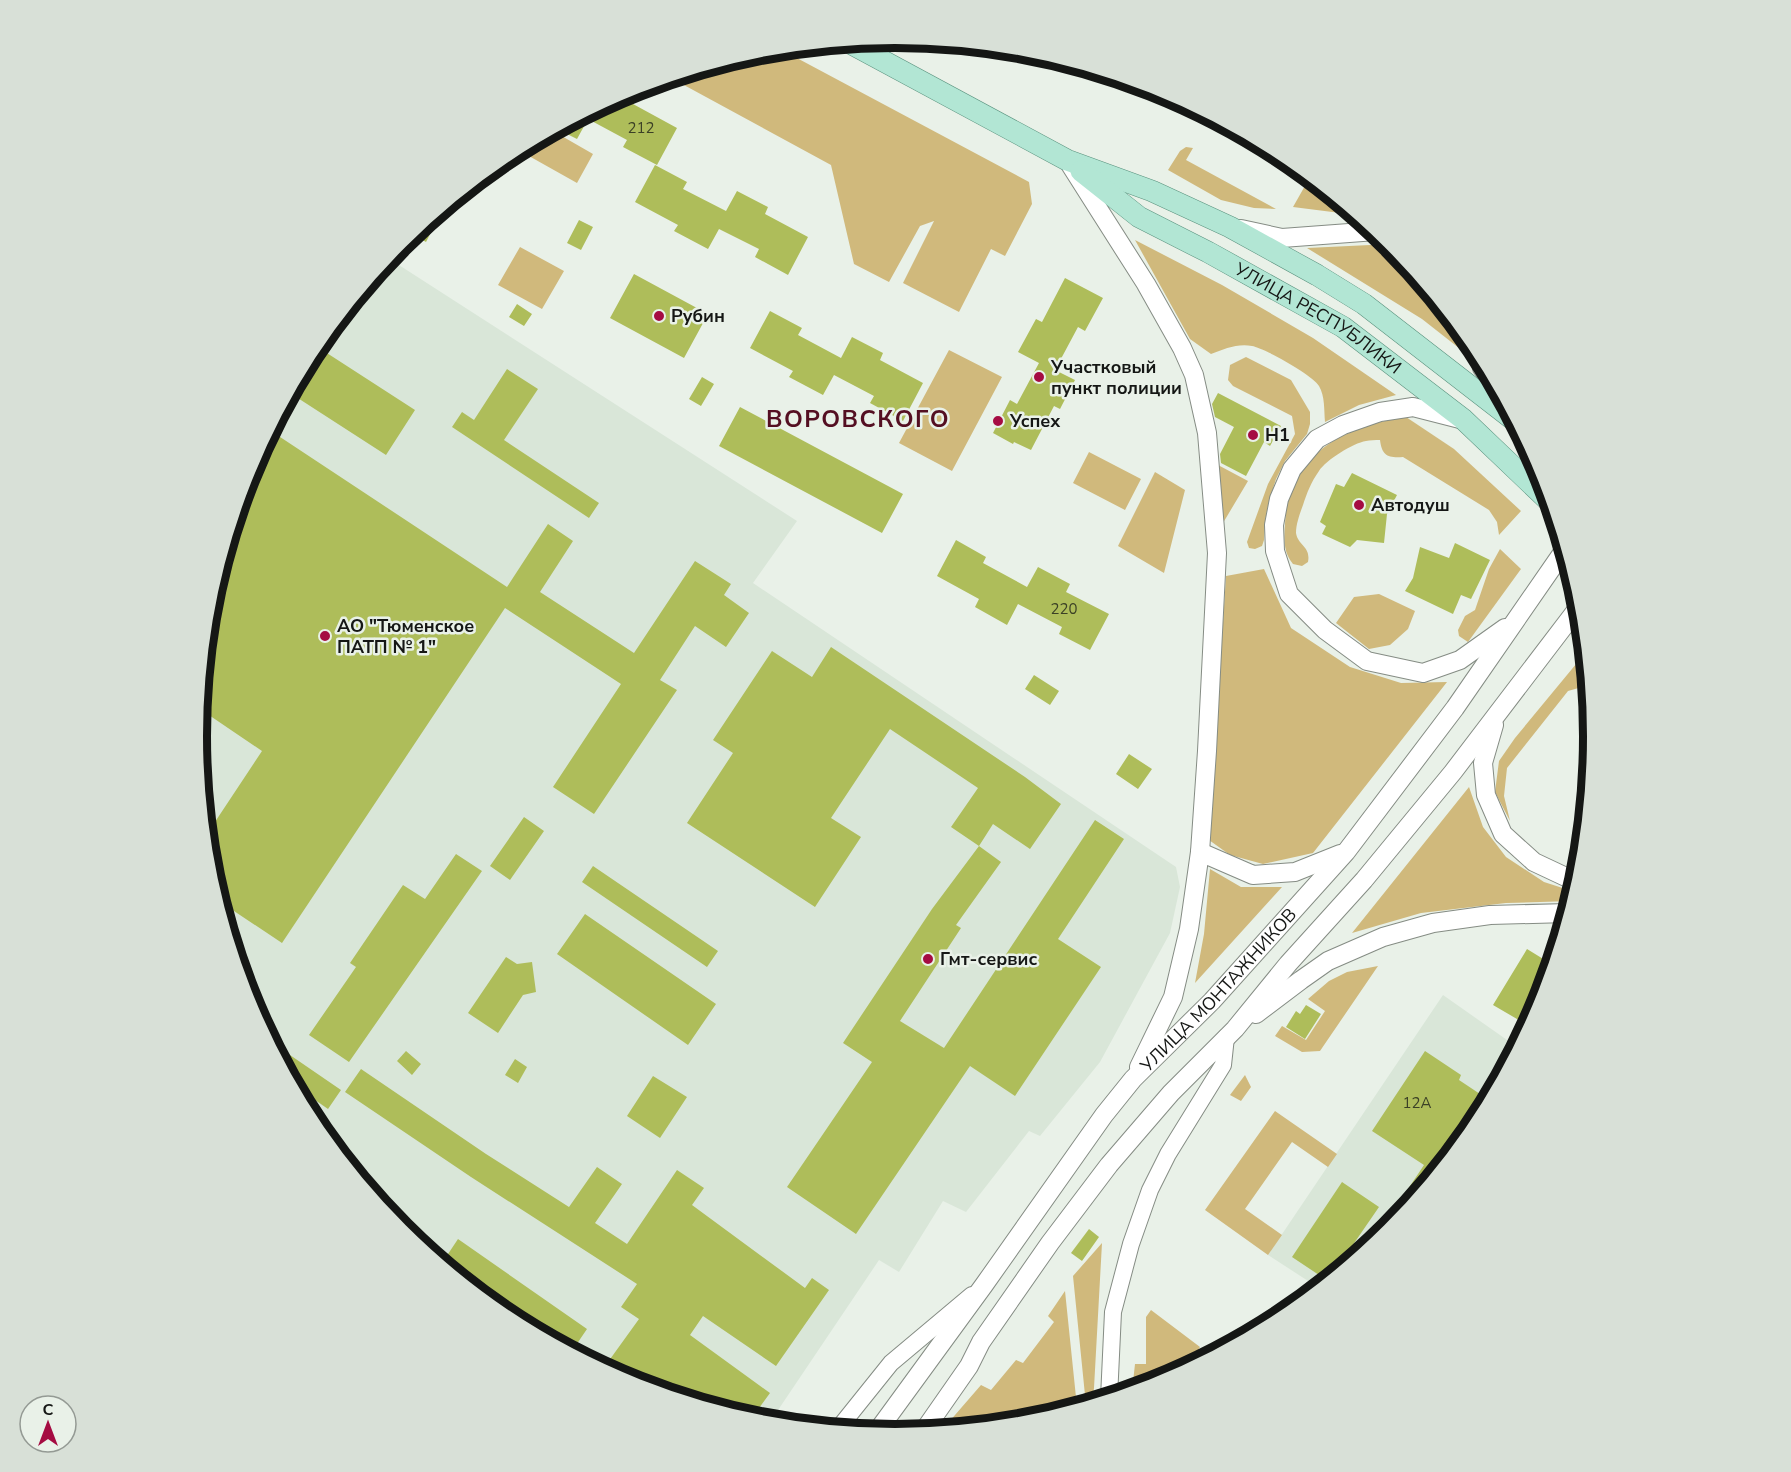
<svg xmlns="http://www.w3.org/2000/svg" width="1791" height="1472" font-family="'Nunito Sans',sans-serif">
  <rect width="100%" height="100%" fill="#e9f1e8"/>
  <path fill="#d9e6d8" d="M 388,258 L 797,521 L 753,583 L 1176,867 L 1180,887 L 1170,933 L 1100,1062 L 1040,1136 L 1029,1131 L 966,1212 L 943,1201 L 899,1272 L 879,1260 L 770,1422 L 759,1421 L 628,1381 L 507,1317 L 401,1230 L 315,1124 L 250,1003 L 210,872 L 197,736 L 210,599 L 250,468 L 315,348 Z
    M 1443,995 L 1517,1047 L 1476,1124 L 1389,1230 L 1319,1288 L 1268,1255 Z"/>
  <path fill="#d0b97c" d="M 780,49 L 1029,182 L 1032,204 L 1005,256 L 991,249 L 959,312 L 903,283 L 934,221 L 920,226 L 889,282 L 854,264 L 831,165 L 671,78 L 760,51 Z
    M 553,131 L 593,154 L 577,183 L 520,151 L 522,148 Z
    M 1186,147 L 1193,148 L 1186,160 L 1276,209 L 1254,208 L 1221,200 L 1168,170 L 1180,151 Z
    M 1310,177 L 1356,215 L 1293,207 Z
    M 1135,240 L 1222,285 L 1313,338 L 1396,395 L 1359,405 L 1325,422 C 1324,410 1325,396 1319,386 C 1313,375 1264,348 1252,346 C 1238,343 1224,349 1211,354 L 1190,339 Z
    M 1391,244 L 1465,334 L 1464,352 L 1422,319 L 1307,248 Z
    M 520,247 L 564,271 L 542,309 L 498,285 Z
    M 949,350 L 1002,377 L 952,471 L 899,443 Z
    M 1246,357 L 1291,380 L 1310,412 L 1310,424 L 1307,434 L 1285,461 L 1276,479 L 1269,501 L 1265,521 L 1264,540 L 1262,546 L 1255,549 L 1249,548 L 1247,542 L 1268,484 L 1295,434 L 1292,416 L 1233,386 L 1228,380 L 1230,365 Z
    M 1406,417 L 1454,449 L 1521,511 L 1499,535 L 1497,522 L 1489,510 L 1403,457 C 1388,458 1382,456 1380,440 C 1375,440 1370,440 1366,441 C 1353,443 1326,460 1319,471 C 1311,482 1307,493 1303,505 C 1300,513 1296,524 1296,533 C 1298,546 1311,546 1308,562 L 1302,566 L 1293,564 C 1283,552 1284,539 1285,524 C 1287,455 1345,426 1406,417 Z
    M 1089,452 L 1141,479 L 1125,510 L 1073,483 Z
    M 1218,465 L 1248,481 L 1223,523 Z
    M 1155,472 L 1185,490 L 1164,573 L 1118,546 Z
    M 1500,549 L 1521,569 L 1468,642 L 1459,636 L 1458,630 L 1465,616 L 1475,610 L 1489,569 Z
    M 1264,569 L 1291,628 L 1350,667 L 1401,683 L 1447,682 L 1313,853 L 1263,864 L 1230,855 L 1209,840 L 1226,576 Z
    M 1379,594 L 1415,611 L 1408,629 L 1390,645 L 1369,649 L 1336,623 L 1354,597 Z
    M 1586,652 L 1589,685 L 1568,691 L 1507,768 L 1504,796 L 1510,821 L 1495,792 L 1499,761 L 1515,738 Z
    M 1469,787 L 1483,827 L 1506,857 L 1544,882 L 1575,892 L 1572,901 L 1506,903 L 1421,913 L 1352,933 Z
    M 1210,869 L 1241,887 L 1282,887 L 1195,983 L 1204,934 Z
    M 1378,966 L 1320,1051 L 1302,1052 L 1275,1036 L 1282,1026 L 1306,1040 L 1325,1011 L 1308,999 L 1329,981 L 1347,972 Z
    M 1245,1075 L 1251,1087 L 1241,1101 L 1230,1095 Z
    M 1275,1111 L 1337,1154 L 1328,1167 L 1292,1142 L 1245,1209 L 1282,1235 L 1268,1255 L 1205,1210 Z
    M 1102,1243 L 1094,1388 L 1092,1403 L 1086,1405 L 1073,1276 Z
    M 1065,1291 L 1077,1407 L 1031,1421 L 984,1426 L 977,1425 L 942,1430 L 981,1385 L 991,1390 L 1016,1360 L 1023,1363 L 1054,1322 L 1048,1316 Z
    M 1151,1310 L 1200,1347 L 1185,1370 L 1162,1381 L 1132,1391 L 1135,1364 L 1146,1364 L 1146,1317 Z"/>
  <path fill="#aebd5a" d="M 626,92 L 637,97 L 633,104 L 677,128 L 657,165 L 623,147 L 627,140 L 588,119 L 577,139 L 557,129 Z
    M 655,165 L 687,182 L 683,189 L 726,211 L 737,191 L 768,207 L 765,214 L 808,237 L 788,275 L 755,257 L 759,249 L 719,229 L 708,249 L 674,231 L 678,225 L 635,202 Z
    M 444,207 L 426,242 L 412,234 L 418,228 Z
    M 579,220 L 593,227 L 581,250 L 567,243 Z
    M 634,274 L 708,314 L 684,358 L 610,318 Z
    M 1065,278 L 1103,298 L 1085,331 L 1078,327 L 1055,370 L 1075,380 L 1060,409 L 1054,406 L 1031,450 L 1014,442 L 1013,444 L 993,433 L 1010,400 L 1017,404 L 1039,363 L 1018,352 L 1036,319 L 1042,322 Z
    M 517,304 L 532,314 L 524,326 L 509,317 Z
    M 770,311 L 802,328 L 798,335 L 841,358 L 852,337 L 883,353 L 880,360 L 923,383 L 903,421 L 870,403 L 874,396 L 834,375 L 823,395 L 789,377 L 793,371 L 750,348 Z
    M 316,346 L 415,410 L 386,455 L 290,393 Z
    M 507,369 L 538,389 L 504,440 L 599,503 L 589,518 L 452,427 L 462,412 L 474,420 Z
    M 702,377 L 714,384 L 701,406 L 689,399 Z
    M 1218,393 L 1281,426 L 1270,446 L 1264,442 L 1246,476 L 1221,463 L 1220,454 L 1234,427 L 1215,417 L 1212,404 Z
    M 740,407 L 903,494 L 882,533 L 719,446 Z
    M 271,431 L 507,587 L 548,524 L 573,541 L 540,592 L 634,653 L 695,561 L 731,584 L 724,595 L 749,613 L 726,647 L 695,626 L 660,680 L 677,690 L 594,814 L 553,787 L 621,684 L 505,608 L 282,943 L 219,901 L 210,872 L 207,834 L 262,751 L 200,709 L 210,599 L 250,468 Z
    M 1352,473 L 1397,495 L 1387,514 L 1384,543 L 1357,540 L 1350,547 L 1322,534 L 1326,526 L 1320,522 L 1336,484 L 1344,487 Z
    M 956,540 L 986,557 L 983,563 L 1027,587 L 1038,567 L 1070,584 L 1066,592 L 1109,614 L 1090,650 L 1059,634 L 1062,627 L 1018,604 L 1007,625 L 975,607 L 979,599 L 937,576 Z
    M 1455,543 L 1490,560 L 1471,599 L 1461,595 L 1453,614 L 1405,591 L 1413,578 L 1420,547 L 1449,558 Z
    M 831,647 L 1025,777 L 1061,804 L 1030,849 L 993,824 L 979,846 L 951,827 L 978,788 L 890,729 L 831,818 L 861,837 L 815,907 L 687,823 L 733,753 L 713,740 L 772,651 L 812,677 Z
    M 1034,675 L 1059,691 L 1050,705 L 1025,689 Z
    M 1129,754 L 1152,769 L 1138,789 L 1116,774 Z
    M 524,817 L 544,831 L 510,880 L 490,866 Z
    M 1095,820 L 1124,839 L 1058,939 L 1101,967 L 1015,1096 L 970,1066 L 856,1234 L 787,1187 L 872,1062 L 843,1043 L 932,909 L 979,846 L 1001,862 L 956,925 L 961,928 L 900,1021 L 944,1048 Z
    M 456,854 L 482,871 L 349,1062 L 309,1035 L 356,967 L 350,963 L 403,885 L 425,899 Z
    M 593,866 L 718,951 L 707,967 L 582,882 Z
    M 585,914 L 716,1004 L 688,1045 L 557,954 Z
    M 1527,949 L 1553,965 L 1541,1004 L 1529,1026 L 1493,1005 Z
    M 506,957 L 517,964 L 532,962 L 536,992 L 523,995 L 498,1033 L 468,1013 Z
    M 1306,1005 L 1321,1014 L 1305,1039 L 1286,1027 L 1296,1011 L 1300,1014 Z
    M 271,1042 L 341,1090 L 328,1109 L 305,1093 L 301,1099 Z
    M 406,1051 L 421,1064 L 412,1075 L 397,1061 Z
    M 1425,1051 L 1461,1075 L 1459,1080 L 1489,1100 L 1476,1124 L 1404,1212 L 1396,1207 L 1424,1165 L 1372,1131 Z
    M 515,1059 L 527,1067 L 518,1083 L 505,1075 Z
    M 361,1069 L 486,1154 L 569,1207 L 597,1167 L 622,1184 L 595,1223 L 627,1244 L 677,1170 L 704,1188 L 692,1205 L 805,1288 L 812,1278 L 829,1290 L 776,1366 L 703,1316 L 690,1335 L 770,1393 L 751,1419 L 642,1386 L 608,1362 L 639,1319 L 621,1307 L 637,1284 L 471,1177 L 345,1092 Z
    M 653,1076 L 687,1097 L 660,1138 L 627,1116 Z
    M 1342,1182 L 1379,1207 L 1328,1281 L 1292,1257 Z
    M 1089,1229 L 1099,1237 L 1082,1261 L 1071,1253 Z
    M 458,1239 L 587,1329 L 572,1351 L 507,1317 L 442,1263 Z"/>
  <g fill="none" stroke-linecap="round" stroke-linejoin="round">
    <defs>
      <path id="tertiary" d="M 1109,1398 L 1113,1312 L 1131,1244 L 1150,1190 L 1168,1154 L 1223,1065 L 1226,1037
        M 838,1429 L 891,1363 L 972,1295"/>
      <g id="secondary">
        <path d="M 1071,166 L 1146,284 L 1182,348 L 1194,375 L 1207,433 L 1217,553 L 1207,751 L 1200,852 L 1189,929 L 1173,997 L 1139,1067"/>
        <path d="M 1241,229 L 1282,238 L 1376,231"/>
        <path d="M 1478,351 L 1482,368 L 1499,390"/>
        <path d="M 1460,419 L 1413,407 L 1380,412 L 1343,425 L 1317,439 L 1292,469 L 1279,499 L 1274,525 L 1275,551 L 1289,594 L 1325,630 L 1367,661 L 1423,673 L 1460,660 L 1505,628"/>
        <path d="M 1494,725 L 1483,763 L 1486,795 L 1503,834 L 1534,862 L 1568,878 L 1578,881"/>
        <path d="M 1200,852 L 1253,875 L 1295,872 L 1340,854"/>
        <path d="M 1256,1014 L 1301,980 L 1328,961 L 1383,937 L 1433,923 L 1490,915 L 1568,913"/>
        <path d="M 923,1432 L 969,1366 L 981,1342 L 1050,1243 L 1109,1165 L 1171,1093 L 1235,1029 L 1288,964 L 1364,880 L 1453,772 L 1581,604"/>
        <path id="s1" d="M 876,1433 L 984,1285 L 1104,1115 L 1133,1079 L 1212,1001 L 1346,852 L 1455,708 L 1565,549"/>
      </g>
      <g id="primary">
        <path d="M 848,42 L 1067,160 L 1152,191 L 1230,227 L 1317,275 L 1364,304 L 1515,421"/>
        <path id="s2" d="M 1081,171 L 1139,217 L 1208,252 L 1343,327 L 1463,419 L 1551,503"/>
      </g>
    </defs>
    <use href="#tertiary" stroke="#858c84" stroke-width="18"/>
    <use href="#secondary" stroke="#858c84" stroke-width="20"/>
    <use href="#primary" stroke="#5a927e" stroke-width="22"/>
    <use href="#tertiary" stroke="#fff" stroke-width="16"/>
    <use href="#secondary" stroke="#fff" stroke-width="18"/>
    <use href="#primary" stroke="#b2e6d4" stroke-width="21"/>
  </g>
  <g fill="#a50c42" stroke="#e9f1e8" stroke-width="2">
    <circle cx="659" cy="316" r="6"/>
    <circle cx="1039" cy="377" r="6"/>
    <circle cx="998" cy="421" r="6"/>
    <circle cx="1253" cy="435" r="6"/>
    <circle cx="1359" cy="505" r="6"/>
    <circle cx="325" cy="636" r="6"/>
    <circle cx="928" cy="959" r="6"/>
  </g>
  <g text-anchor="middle" stroke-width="5" stroke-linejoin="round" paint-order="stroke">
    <g font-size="15" fill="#3b4026">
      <text x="641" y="133">212</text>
      <text x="1064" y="614">220</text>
      <text x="1417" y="1108">12А</text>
    </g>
    <g font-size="18" font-weight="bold" fill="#151715" stroke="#e9f1e8" text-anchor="start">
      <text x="671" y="322">Рубин</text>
      <text x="1051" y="373">Участковый<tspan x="1051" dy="21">пункт полиции</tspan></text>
      <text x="1010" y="427">Успех</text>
      <text x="1265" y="441">Н1</text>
      <text x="1371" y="511">Автодуш</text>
      <text x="337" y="632">АО "Тюменское<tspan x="337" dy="21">ПАТП № 1"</tspan></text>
      <text x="940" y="965">Гмт-сервис</text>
    </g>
    <g font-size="18" fill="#151715" stroke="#e9f1e8">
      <text dy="6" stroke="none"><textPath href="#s2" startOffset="280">УЛИЦА РЕСПУБЛИКИ</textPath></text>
      <text dy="6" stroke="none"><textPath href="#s1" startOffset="561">УЛИЦА МОНТАЖНИКОВ</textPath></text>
    </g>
    <g font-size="24" font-weight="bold" letter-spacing="1.5" fill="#540f22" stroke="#e9f1e8">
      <text x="858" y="427">ВОРОВСКОГО</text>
    </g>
  </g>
  <path d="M0 0H1791V1472H0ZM207 736a688 688 0 1 1 1376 0a688 688 0 1 1-1376 0Z" fill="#d8e0d7" fill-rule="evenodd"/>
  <path fill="none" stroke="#151715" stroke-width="8" d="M207 736a688 688 0 1 1 1376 0a688 688 0 1 1-1376 0Z"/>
  <g transform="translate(48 1424)"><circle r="28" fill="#e9f1e8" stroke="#949a94" stroke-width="1.5"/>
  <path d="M0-4.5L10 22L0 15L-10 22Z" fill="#a50c42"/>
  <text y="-9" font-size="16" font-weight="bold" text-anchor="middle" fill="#151715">С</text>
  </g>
</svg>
